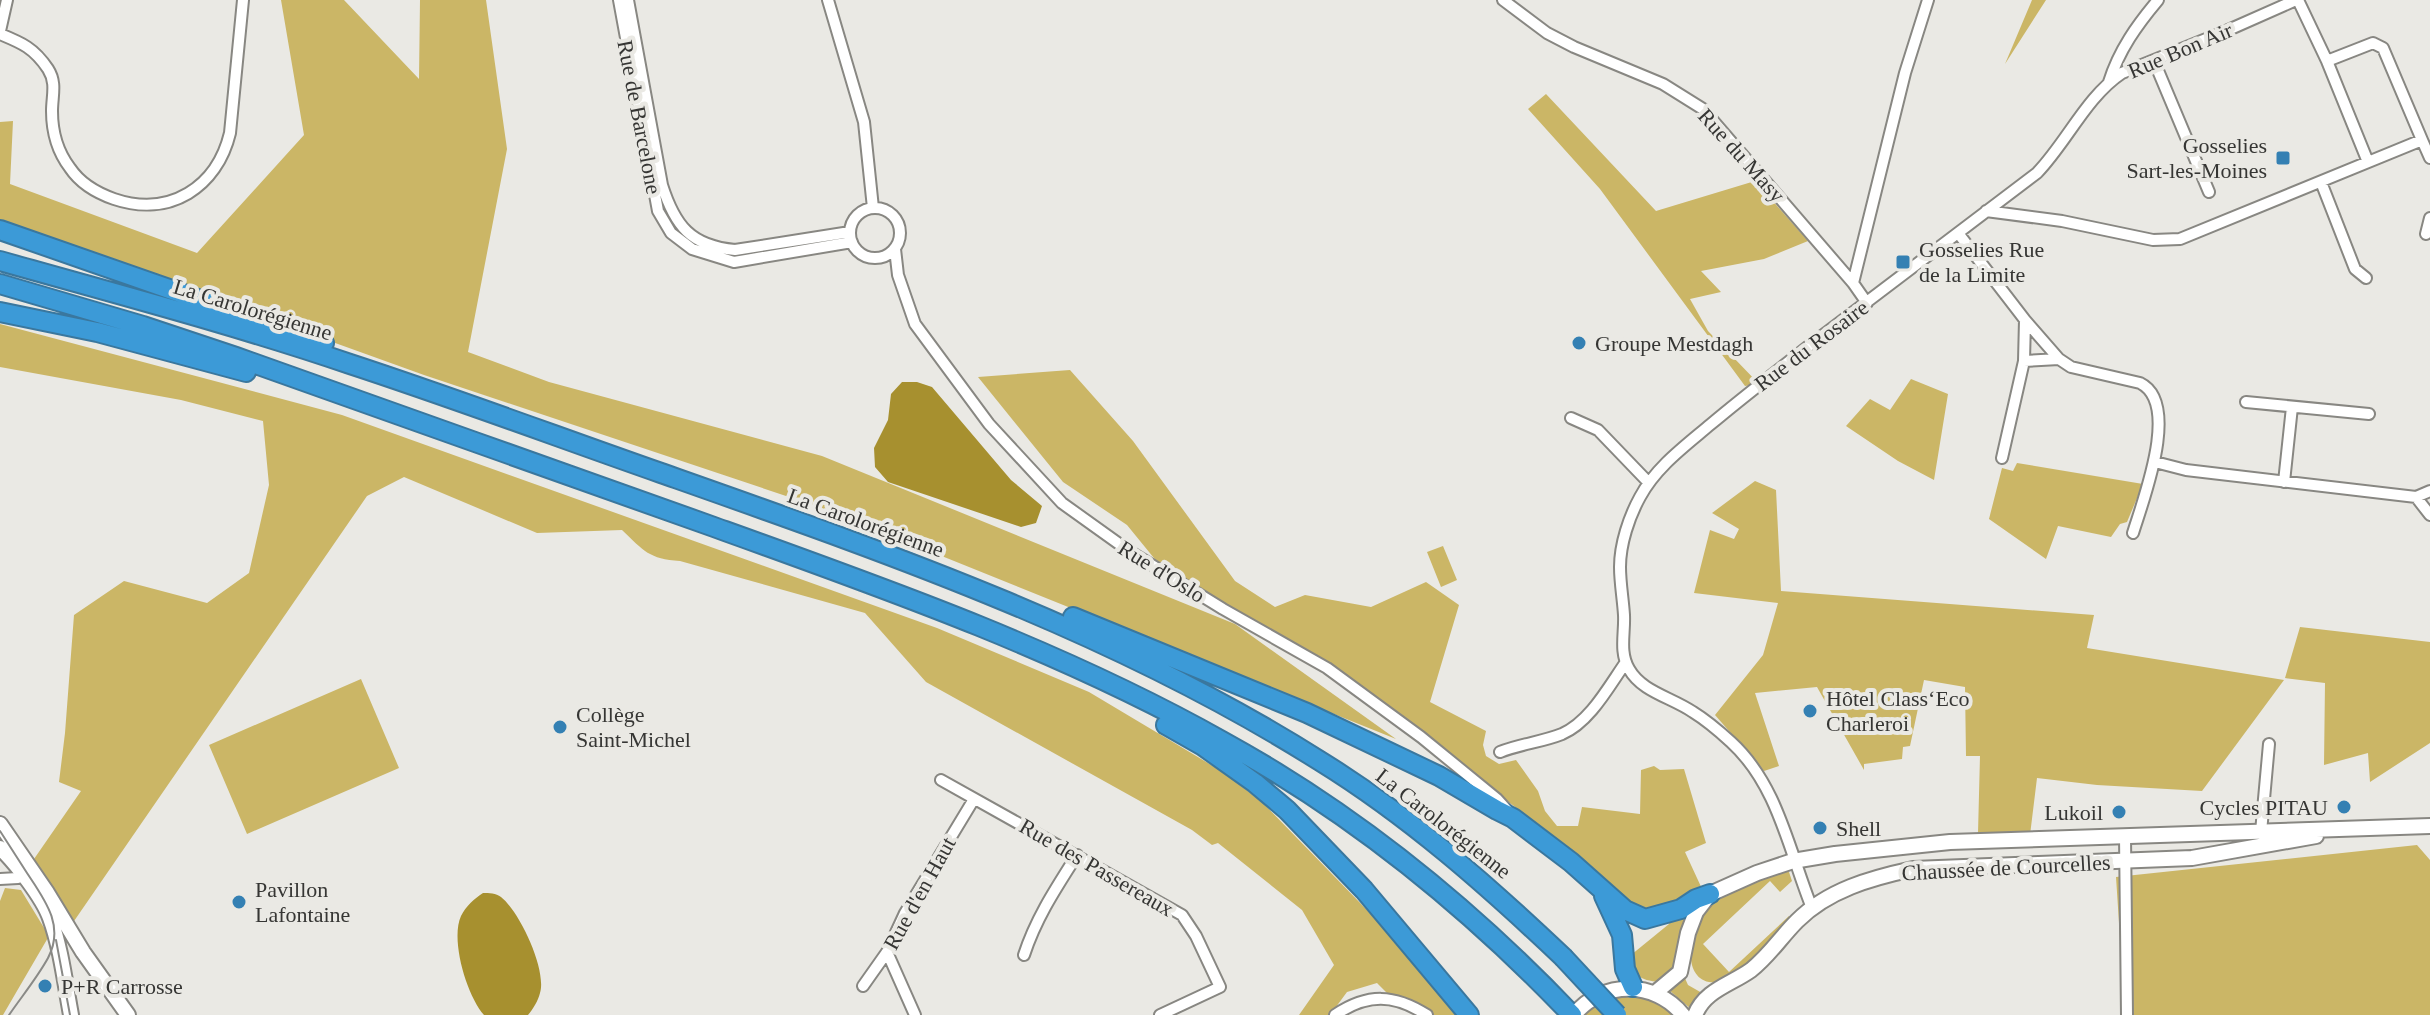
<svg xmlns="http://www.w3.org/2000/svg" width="2430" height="1015" font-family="Georgia,serif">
  <rect width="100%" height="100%" fill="#eae9e4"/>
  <path fill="#cbb666" d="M 281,0 L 344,0 L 419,79 L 420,0 L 486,0 L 507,149 L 468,352 L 549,382 L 822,456 L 1235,624 L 1396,739 L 825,509 L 424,375 L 0,222 L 0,122 L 13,121 L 10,184 L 197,253 L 304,135 Z
    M 2032,0 L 2046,0 L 2005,64 Z
    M 1546,94 L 1656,211 L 1755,181 L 1808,241 L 1764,259 L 1701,271 L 1721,292 L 1690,299 L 1708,331 L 1759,384 L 1745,386 L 1600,189 L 1528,109 Z
    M 0,324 L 342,415 L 937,628 L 1089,692 L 1223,772 L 1262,802 L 1469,1015 L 1413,1015 L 1415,1008 L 1387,993 L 1377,983 L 1347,992 L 1330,1015 L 1299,1015 L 1334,965 L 1302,910 L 1218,843 L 1212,845 L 1192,830 L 926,682 L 865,613 L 680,561 C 649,559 644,551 622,530 L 537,533 L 404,477 L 367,496 L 72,924 L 65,924 L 34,859 L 81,791 L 59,782 L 65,733 L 74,615 L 124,581 L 207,603 L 249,573 L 269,485 L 263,421 L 181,400 L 0,367 Z
    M 1070,370 L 1133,441 L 1235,581 L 1275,607 L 1305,595 L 1371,607 L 1426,582 L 1459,605 L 1430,702 L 1486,731 L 1483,745 L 1486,756 L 1499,764 L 1516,760 L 1538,791 L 1545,811 L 1557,826 L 1578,826 L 1582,807 L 1640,814 L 1641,770 L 1654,766 L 1660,770 L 1684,769 L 1706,843 L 1685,852 L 1703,891 C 1680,901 1659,914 1634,908 L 1560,844 L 1459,761 L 1310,658 L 1158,563 L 1127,525 L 1063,482 L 978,377 Z
    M 1911,379 L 1948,394 L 1934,480 L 1898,461 L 1846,426 L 1870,399 L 1890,410 Z
    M 2017,463 L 2143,484 L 2127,522 L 2120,524 L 2111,537 L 2058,526 L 2046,559 L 1989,519 L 2002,468 L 2013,471 Z
    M 1755,481 L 1776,490 L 1781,591 L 2094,615 L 2087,648 L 2284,680 L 2202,791 L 2097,785 L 2037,778 L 2030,835 L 1978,833 L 1980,756 L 1966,756 L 1965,687 L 1924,680 L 1910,746 L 1903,747 L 1902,759 L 1864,764 L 1864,770 L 1817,687 L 1755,693 L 1779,766 L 1764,771 L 1715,715 L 1763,655 L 1778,603 L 1694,593 L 1710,530 L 1734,539 L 1739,529 L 1712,513 Z
    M 1443,546 L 1457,580 L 1441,587 L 1427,552 Z
    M 2300,627 L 2430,642 L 2430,743 L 2370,782 L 2368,753 L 2324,765 L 2325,683 L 2285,678 Z
    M 361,679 L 399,768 L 247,834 L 209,745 Z
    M 2417,845 L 2430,860 L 2430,1015 L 2125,1015 L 2116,877 Z
    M 1785,871 L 1789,872 L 1792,881 L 1780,892 L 1770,881 L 1703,944 L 1729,972 L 1789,916 L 1790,918 C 1776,936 1736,987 1709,982 C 1677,975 1693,917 1710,902 C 1721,892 1769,876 1785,871 Z
    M 5,888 L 21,890 L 49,936 L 3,1015 L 0,1015 L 0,901 Z
    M 1688,911 L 1678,966 L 1660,982 C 1639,980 1632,976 1631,955 L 1669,924 L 1670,919 Z
    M 1684,976 L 1688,985 L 1702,993 L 1695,999 L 1691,1009 L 1669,990 Z
    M 1633,987 L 1683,1015 L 1574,1015 Z"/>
  <path fill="#a7902f" d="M 902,382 L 917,382 L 932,387 L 1011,480 L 1042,506 L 1036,523 L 1021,527 L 888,482 L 875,467 L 874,448 L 888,420 L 891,394 Z
    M 483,893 C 489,893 496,893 501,897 C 520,912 547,970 540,993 C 538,1001 533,1009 528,1015 L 484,1015 C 467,996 450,940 461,916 C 466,906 474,899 483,893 Z"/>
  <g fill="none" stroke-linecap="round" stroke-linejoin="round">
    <defs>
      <path id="minor" d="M 619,0 L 658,211 L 671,233 L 692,249 L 734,262 L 852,242
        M 628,0 L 662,185 C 675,226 691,246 735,250 L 850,232
        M 828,0 L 864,122 L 873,208
        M 1503,0 L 1547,33 L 1574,47 L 1663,84 L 1703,109 L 1853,283 L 1867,303
        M 2298,0 L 2327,61 L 2368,162
        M 0,31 L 7,0
        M 0,34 C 22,43 34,48 48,69 C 57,83 52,96 52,111 C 52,132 57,151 70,168 C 80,183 97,193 114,199 C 170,218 217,187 230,133 L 243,0
        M 2154,61 L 2209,192
        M 2109,82 C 2119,50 2137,25 2158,0
        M 2422,140 L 2430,158
        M 2321,182 L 2355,269 L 2366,278
        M850 233a25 25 0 1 1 50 0a25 25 0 1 1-50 0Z
        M 1986,211 L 2062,221 L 2153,240 L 2180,239 L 2422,140 L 2383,48 L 2373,43 L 2327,61
        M 1958,233 L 2025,320 L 2059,359 L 2071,367 L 2140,383 C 2181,403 2143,500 2133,533
        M 2426,234 L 2430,218
        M 895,249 L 898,275 L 915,324 L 989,424 L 1062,503 L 1129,551 L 1223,609 L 1327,668 L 1421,737 L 1497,799 L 1507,810
        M 1853,283 L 1905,73 L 1928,0
        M 2024,361 L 2059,359
        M 2246,402 L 2369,414
        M 1571,418 L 1598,430 L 1649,483
        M 2002,458 L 2024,361 L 2025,320
        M 2155,462 L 2186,470 L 2416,497 L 2430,491
        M 2284,482 L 2292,407
        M 2416,497 L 2430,515
        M 1500,752 C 1520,744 1542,742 1562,734 C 1590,722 1609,686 1626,662
        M 941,780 L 1182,915 L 1196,936 L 1220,987 L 1160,1015
        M 2261,832 L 2269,744
        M 2125,836 L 2127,1015
        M 0,879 L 18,878 L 27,874
        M 1812,908 C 1789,851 1778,785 1731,742 C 1719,731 1706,720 1693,712 C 1671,697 1642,692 1629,669 C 1619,652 1625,633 1624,615 C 1623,599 1620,583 1620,567 C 1620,544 1629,517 1640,497 C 1656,467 1685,446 1711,424 C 1743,397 1777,371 1810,345 C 1886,288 1961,230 2037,173 C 2067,142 2086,97 2122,73 L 2226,31 L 2296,0
        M 887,952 L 915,1015
        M 1024,955 C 1036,918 1056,888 1077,855
        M 863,986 L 887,952 L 905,913 L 974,799
        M 1335,1015 C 1368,993 1394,994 1427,1015"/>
      <path id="secondary" d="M 0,824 L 46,891 L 83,952 L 128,1015
        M 0,848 C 15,862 43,898 50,918 C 61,948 65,983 71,1015
        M 1655,993 L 1680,972 L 1688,933 L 1696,912 L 1710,894 L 1757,873 L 1793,861 L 1835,854 L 1950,842 L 2430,826
        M 1574,1015 C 1602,980 1655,980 1683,1015
        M 1695,1015 C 1705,990 1730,985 1751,970 C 1769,956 1781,937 1797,921 C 1828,890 1871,878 1913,869 L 2192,858 L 2316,836"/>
      <path id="motorway" d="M 0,230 L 324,343
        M 0,261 C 117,294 235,325 350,364 C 454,398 558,437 661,473 C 888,553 1116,632 1320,761 C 1409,816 1487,885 1563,957
        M 0,284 L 143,326 L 236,357 C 395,414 555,470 714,527 C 887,589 1062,651 1222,741 C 1353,813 1469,907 1572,1015
        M 0,312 L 97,332 L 246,372
        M 1073,617 L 1307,713 L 1439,776 L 1497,810 L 1513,818 L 1571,862 L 1625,910 L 1645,919 L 1681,909 L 1696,899 L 1710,894
        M 1166,725 L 1203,746 L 1255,783 L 1287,810 L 1364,890 L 1469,1015
        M 1604,896 L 1622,935 L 1625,969 L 1633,987"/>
    </defs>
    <use href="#minor" stroke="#888782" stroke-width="14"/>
    <use href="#secondary" stroke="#888782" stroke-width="18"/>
    <use href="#motorway" stroke="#3a779e" stroke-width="22"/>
    <use href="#minor" stroke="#fff" stroke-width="10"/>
    <use href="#secondary" stroke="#fff" stroke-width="14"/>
    <use href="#motorway" stroke="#3c9ad7" stroke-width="18"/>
    <path stroke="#8a8a87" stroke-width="2" d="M 0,831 C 9,845 18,859 27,873 C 45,900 65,926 48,958 C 37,978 22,996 9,1015
      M 56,940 L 70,1015"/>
    <defs>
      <path id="motorway-bridge" d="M 1563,957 L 1617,1015"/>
    </defs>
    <use href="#motorway-bridge" stroke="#3a779e" stroke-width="22" stroke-linecap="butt"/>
    <use href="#motorway-bridge" stroke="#3c9ad7" stroke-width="18"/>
  </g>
  <g fill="#3480b3" stroke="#eae9e4" stroke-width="3">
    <rect x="2275" y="150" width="16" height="16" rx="4"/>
    <rect x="1895" y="254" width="16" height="16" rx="4"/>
    <circle cx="1579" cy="343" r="8"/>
    <circle cx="1810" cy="711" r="8"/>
    <circle cx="560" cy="727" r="8"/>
    <circle cx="2344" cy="807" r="8"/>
    <circle cx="2119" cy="812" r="8"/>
    <circle cx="1820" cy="828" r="8"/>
    <circle cx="239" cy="902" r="8"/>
    <circle cx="45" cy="986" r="8"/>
  </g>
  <g text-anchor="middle" stroke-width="8" stroke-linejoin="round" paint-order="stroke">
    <g font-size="22" fill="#363634" stroke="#eae9e4">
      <text transform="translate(2180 50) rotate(-23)" y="8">Rue Bon Air</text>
      <text transform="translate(640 117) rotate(79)" y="8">Rue de Barcelone</text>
      <text transform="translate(1742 155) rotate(48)" y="8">Rue du Masy</text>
      <text transform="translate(253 309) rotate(17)" y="8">La Carolorégienne</text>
      <text transform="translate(1811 345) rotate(-37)" y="8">Rue du Rosaire</text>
      <text transform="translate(866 522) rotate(20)" y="8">La Carolorégienne</text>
      <text transform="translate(1162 571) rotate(32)" y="8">Rue d'Oslo</text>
      <text transform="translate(1444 823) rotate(38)" y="8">La Carolorégienne</text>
      <text transform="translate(1097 867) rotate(30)" y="8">Rue des Passereaux</text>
      <text transform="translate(2006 867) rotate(-3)" y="8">Chaussée de Courcelles</text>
      <text transform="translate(919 893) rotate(-61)" y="8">Rue d'en Haut</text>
    </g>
    <g font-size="22" fill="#363634" stroke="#eae9e4" text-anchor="start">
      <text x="2267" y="153" text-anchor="end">Gosselies<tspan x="2267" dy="25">Sart-les-Moines</tspan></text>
      <text x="1919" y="257">Gosselies Rue<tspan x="1919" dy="25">de la Limite</tspan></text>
      <text x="1595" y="351">Groupe Mestdagh</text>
      <text x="1826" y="706">Hôtel Class‘Eco<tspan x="1826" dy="25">Charleroi</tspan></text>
      <text x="576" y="722">Collège<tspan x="576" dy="25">Saint-Michel</tspan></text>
      <text x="2328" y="815" text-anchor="end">Cycles PITAU</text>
      <text x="2103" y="820" text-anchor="end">Lukoil</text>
      <text x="1836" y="836">Shell</text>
      <text x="255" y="897">Pavillon<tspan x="255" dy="25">Lafontaine</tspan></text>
      <text x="61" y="994">P+R Carrosse</text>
    </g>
  </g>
</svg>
